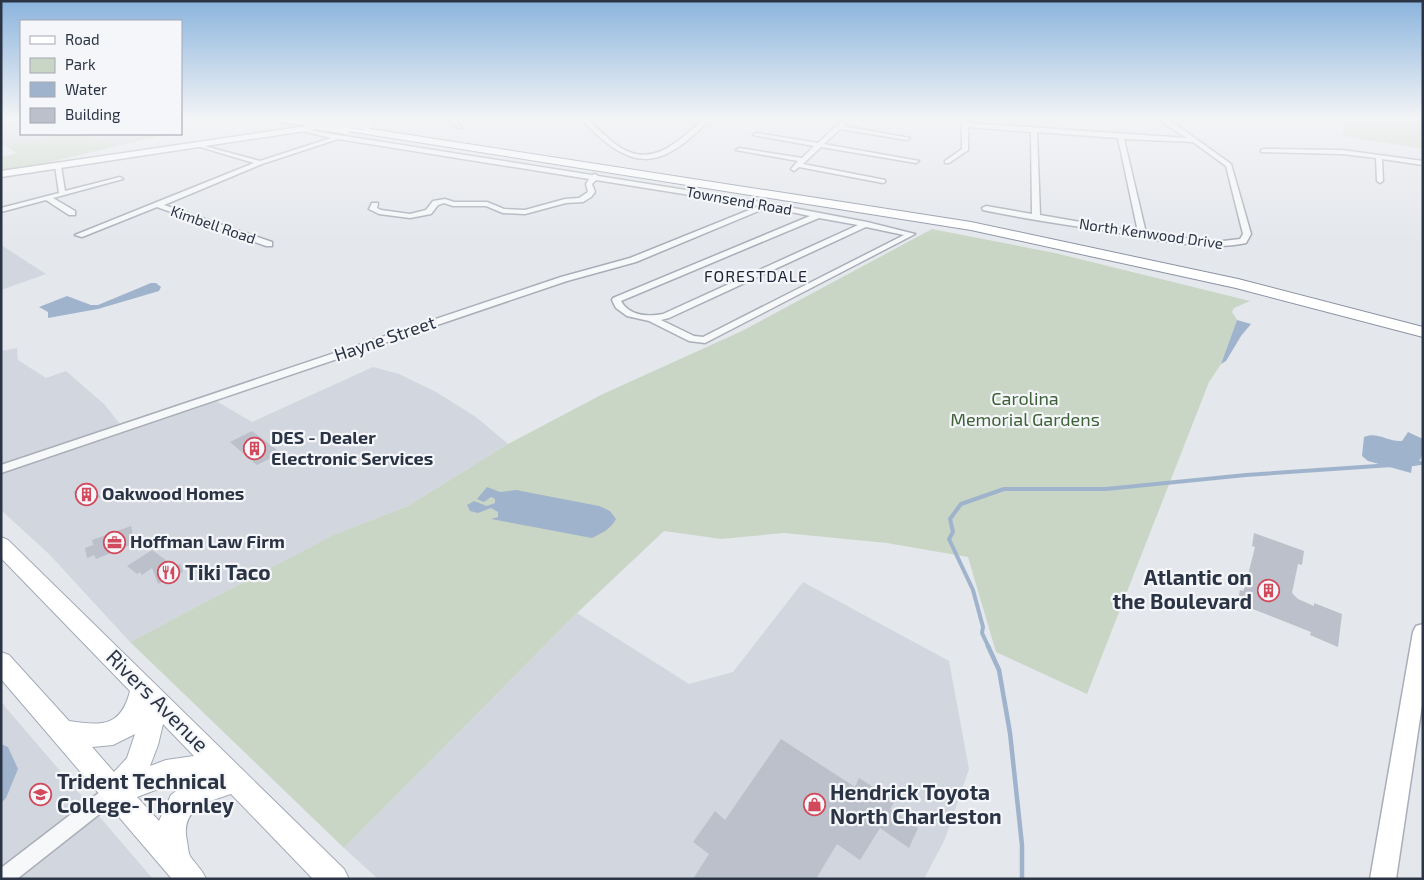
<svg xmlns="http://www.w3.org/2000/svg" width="1424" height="880" font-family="'Exo 2',sans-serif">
  <rect width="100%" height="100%" fill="#e4e7ec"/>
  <path fill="#d2d6de" d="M 1,118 L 21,118 L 21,134 L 57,134 L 1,147 Z
    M 82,134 L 151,134 L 113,144 Z
    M 1,245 L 46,274 L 1,290 Z
    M 17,348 L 18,360 L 46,378 L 66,371 L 105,405 L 123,428 L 211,398 L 252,422 L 373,367 L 399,374 L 436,392 L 476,417 L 508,444 L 408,506 L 333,535 L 130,642 L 49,554 L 1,510 L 1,351 Z
    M 803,582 L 949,661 L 969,769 L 945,839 L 924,879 L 378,879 L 344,848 L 577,613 L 689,684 L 733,672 Z
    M 1,701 L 7,709 L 153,879 L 1,879 Z"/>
  <path fill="#c9d6c5" d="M 1345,118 L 1400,118 L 1423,122 L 1423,149 L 1343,136 Z
    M 57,134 L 82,134 L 113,144 L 151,134 L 167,134 L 21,169 L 1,172 L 1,157 L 17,153 L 5,146 Z
    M 932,229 L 1055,253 L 1250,301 L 1234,308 L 1232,312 L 1237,320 L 1221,364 L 1209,382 L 1087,694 L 996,652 L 968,557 L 887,543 L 784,533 L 721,539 L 664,531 L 577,613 L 344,848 L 130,642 L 333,535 L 408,506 L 508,444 L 603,394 L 742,331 Z"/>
  <path fill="#9fb4cc" d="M 151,283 L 156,283 L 161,287 L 159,291 L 98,309 L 48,318 L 48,312 L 39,307 L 67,296 L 91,305 L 98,305 Z
    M 1237,320 L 1251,324 L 1241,336 L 1226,361 L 1221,364 Z
    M 1408,432 L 1423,439 C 1423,450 1424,462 1412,466 L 1411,473 L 1368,461 L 1362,456 L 1364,437 C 1377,431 1388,442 1402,441 Z
    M 487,487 L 500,492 L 516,490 L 599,506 L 610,511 L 616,519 C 611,529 602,533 592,538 L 491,519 L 498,517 L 498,512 L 491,508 L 478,513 L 470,511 L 467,505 L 474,501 L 487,506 L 495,503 L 495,499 L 491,497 L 484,502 L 477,499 Z
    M 1,744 L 8,747 L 18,769 L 6,798 L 1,803 Z"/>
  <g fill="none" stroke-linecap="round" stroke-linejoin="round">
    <path stroke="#9fb4cc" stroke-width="3" d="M 1413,464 L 1423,463"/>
    <path stroke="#9fb4cc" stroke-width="4" d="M 1413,464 L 1420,463
      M 989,648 L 982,633 L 983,627 L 973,590 L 949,539 L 953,532 L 950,519 L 961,504 L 1004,489 L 1106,489 L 1246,475 L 1392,465"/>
    <path stroke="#9fb4cc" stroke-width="4.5" d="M 988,646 L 999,670 L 1010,733 L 1022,845 L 1022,879"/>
  </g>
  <path fill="#bbc0ca" d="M 252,431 L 281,453 L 257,465 L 230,442 Z
    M 88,485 L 101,497 L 85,504 L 73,492 Z
    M 131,526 L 135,543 L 96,559 L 94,555 L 87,558 L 85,548 L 93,545 L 92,540 Z
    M 1254,533 L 1304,551 L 1302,565 L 1298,564 L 1292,593 L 1298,599 L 1314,606 L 1314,603 L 1342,614 L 1338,647 L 1310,635 L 1311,632 L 1240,604 L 1241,601 L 1238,600 L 1240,590 L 1243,591 L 1245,587 L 1255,547 L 1252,546 Z
    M 152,550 L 174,566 L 180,564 L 183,572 L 158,584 L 152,568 L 142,575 L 140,572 L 137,574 L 127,566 Z
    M 781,739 L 855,787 L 859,778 L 895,801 L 890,809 L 918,828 L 909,848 L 880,828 L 860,860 L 837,844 L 816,879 L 693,879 L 709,854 L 693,842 L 715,811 L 725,820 Z"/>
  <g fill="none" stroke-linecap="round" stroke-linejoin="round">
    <defs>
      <path id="street" d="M 449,118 L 455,118 L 462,128 L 458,128 Z
        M 580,118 L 586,118 C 597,127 606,138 618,146 C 653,170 679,140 705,118 L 711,118 C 659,173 631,172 580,118 Z
        M 845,118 L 851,118 L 843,126 L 910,138 L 907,140 L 840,129 L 824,144 L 919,161 L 916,163 L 821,147 L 803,164 L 885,180 L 885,182 L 883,183 L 799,167 L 794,171 L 791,169 L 798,161 L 736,150 L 739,148 L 802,158 L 814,146 L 753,135 L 756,133 L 818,143 Z
        M 962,118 L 968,118 L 968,123 L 1187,138 L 1156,118 L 1163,118 L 1178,126 L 1231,164 L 1251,234 L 1246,243 C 1207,252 1149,238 1109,231 C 1067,225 1025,219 983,210 L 982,208 L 986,206 L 1032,214 L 1031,132 L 968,127 L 968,150 L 949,163 L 945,163 L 945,161 L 962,149 ZM 1037,132 L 1118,138 L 1138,232 L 1040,215 ZM 1124,139 L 1193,142 L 1226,166 L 1243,234 L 1240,239 L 1215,242 L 1146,233 Z
        M 1276,118 L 1289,118 L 1294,120 L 1291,122 Z
        M 300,127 L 319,132 L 592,175 L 595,174 L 598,176 L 767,203 L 867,222 L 915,234 L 705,343 L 689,341 L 649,321 L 627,316 L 616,308 L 612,300 L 613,298 L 810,216 L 768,207 L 636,262 L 567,281 L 1,473 L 1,465 L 561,277 L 630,258 L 759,206 L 596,180 L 592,184 L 595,192 L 591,197 L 583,202 L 566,203 L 525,214 L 503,213 L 486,206 L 453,206 L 444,203 L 438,205 L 431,214 L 410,218 L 379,214 L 369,209 L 372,203 L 378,203 L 377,208 L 381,210 L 410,214 L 426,210 L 433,201 L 445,199 L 454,202 L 487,202 L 504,209 L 525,210 L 565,199 L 579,198 L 588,192 L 586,184 L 589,179 L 338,139 L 262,164 L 164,205 L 272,242 L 272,246 L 266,246 L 157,207 L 82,237 L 75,235 L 254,163 L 197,146 L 197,144 L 260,161 L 331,138 L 298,130 L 297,129 ZM 819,218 L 858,225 L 663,314 C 648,317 629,316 621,301 ZM 866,227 L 904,235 L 703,337 L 694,336 L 661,320 L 669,318 Z
        M 1263,149 L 1342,150 L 1423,161 L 1423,165 L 1382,159 L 1383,181 L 1380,183 L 1377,181 L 1376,158 L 1342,154 L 1261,152 L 1261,150 Z
        M 58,164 L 61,166 L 65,191 L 120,177 L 123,179 L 53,198 L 75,211 L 75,215 L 69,215 L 46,200 L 1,212 L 1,208 L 59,193 L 55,166 Z
        M 115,782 L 121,785 L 124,791 L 121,797 L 17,879 L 1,879 L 1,868 L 109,785 Z"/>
      <path id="secondary" d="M 362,118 L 381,118 L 377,120 L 1,177 L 1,171 Z
        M 1406,118 L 1423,118 L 1423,122 L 1407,120 Z
        M 1423,624 L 1423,698 L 1396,879 L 1370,879 L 1413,632 L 1416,626 Z"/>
      <path id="primary" d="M 1,537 L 8,540 L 344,869 L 349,879 L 313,879 L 231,794 C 206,802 180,809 187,841 C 188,846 188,852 190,856 C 196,865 202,869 206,879 L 172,879 L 1,679 L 1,652 L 9,655 L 69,721 C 102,726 121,727 130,691 L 1,558 ZM 163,724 L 194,756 L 166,760 L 150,766 L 158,745 ZM 135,734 L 127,758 L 114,772 L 92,747 L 113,745 ZM 186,783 L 171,795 L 159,821 L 137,797 L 166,786 Z"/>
      <path id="highway" d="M 271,118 L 296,118 L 314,121 L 315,123 C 309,128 277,123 271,118 Z
        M 345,125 L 971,222 L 1238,279 L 1423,327 L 1423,337 L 1236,288 L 971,230 L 341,130 L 340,128 Z"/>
    </defs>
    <use href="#street" stroke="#a9aeb7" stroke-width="3"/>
    <use href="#secondary" stroke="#a9aeb7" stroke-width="3"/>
    <use href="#primary" stroke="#a3abb8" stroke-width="2"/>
    <use href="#highway" stroke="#8b94a3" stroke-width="2"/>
    <use href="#street" fill="#f7f8fa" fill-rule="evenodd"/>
    <use href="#secondary" fill="#fff" fill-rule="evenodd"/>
    <use href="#primary" fill="#fff" fill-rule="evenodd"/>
    <use href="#highway" fill="#fff" fill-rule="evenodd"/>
    <defs>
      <path id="highway-bridge" d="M 333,120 L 366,124
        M 310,123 L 345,128"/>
    </defs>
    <use href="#highway-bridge" stroke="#8b94a3" stroke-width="12" stroke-linecap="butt"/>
    <use href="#highway-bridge" stroke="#fff" stroke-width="11"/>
  </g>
  <linearGradient id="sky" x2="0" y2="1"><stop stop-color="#8bb4dd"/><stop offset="0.49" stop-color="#f3f4f6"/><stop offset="1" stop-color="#f3f4f6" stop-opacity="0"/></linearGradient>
  <rect width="1424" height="241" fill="url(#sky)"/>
  <defs>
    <symbol id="building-ring" viewBox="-11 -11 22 22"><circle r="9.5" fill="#f4f6f9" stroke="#d1495b" stroke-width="1.5"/><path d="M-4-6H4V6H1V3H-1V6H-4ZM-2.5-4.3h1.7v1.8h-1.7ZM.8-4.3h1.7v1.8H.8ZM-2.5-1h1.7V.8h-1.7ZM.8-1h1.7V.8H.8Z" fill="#d1495b"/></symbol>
    <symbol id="office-ring" viewBox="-11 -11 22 22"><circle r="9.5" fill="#f4f6f9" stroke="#d1495b" stroke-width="1.5"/><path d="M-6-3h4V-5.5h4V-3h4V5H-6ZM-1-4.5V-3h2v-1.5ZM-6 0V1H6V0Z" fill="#d1495b"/></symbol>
    <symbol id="restaurant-ring" viewBox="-11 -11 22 22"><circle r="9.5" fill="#f4f6f9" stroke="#d1495b" stroke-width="1.5"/><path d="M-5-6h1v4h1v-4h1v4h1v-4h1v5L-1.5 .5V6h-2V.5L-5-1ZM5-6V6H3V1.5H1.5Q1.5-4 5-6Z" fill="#d1495b"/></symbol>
    <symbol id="university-ring" viewBox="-11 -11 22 22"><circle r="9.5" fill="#f4f6f9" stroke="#d1495b" stroke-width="1.5"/><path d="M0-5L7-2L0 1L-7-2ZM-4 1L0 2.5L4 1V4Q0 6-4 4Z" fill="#d1495b"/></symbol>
    <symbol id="shop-ring" viewBox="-11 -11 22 22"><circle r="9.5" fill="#f4f6f9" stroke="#d1495b" stroke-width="1.5"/><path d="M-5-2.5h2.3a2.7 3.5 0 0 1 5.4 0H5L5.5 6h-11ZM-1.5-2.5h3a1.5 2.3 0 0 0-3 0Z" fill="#d1495b"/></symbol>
  </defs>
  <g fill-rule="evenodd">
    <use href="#building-ring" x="242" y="436" width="25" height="25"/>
    <use href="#building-ring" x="74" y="482" width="25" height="25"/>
    <use href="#office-ring" x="102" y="530" width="25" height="25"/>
    <use href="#restaurant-ring" x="156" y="560" width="25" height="25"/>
    <use href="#building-ring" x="1256" y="578" width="25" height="25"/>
    <use href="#university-ring" x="28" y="782" width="25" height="25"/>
    <use href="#shop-ring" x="802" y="792" width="25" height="25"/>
  </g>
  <g text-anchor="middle" stroke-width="4.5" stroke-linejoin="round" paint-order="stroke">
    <g font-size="15" fill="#2b3445" stroke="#f4f6f9">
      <text transform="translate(739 201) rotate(10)" y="5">Townsend Road</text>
      <text transform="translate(213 225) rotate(19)" y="5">Kimbell Road</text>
      <text transform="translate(1151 234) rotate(8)" y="5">North Kenwood Drive</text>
    </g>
    <g font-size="16" letter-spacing="1" fill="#1d2536" stroke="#f4f6f9">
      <text x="756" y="282">FORESTDALE</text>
    </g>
    <g font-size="18" fill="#2b3445" stroke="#f4f6f9">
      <text transform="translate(385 339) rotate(-19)" y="6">Hayne Street</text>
    </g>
    <g font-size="18" fill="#3f6138" stroke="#f4f6f9">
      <text x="1025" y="405">Carolina<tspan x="1025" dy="21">Memorial Gardens</tspan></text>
    </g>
    <g font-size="18" font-weight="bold" fill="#2b3445" stroke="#f4f6f9" text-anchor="start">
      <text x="271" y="444">DES - Dealer<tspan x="271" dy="21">Electronic Services</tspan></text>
      <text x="102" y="500">Oakwood Homes</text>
      <text x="130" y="548">Hoffman Law Firm</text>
    </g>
    <g font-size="21" font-weight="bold" fill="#2b3445" stroke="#f4f6f9" text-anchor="start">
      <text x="185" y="580">Tiki Taco</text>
      <text x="1252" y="585" text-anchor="end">Atlantic on<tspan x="1252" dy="24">the Boulevard</tspan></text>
      <text x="57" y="789">Trident Technical<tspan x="57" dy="24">College- Thornley</tspan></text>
      <text x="830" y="800">Hendrick Toyota<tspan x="830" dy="24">North Charleston</tspan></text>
    </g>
    <g font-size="21" fill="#2b3445" stroke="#f4f6f9">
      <text transform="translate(157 701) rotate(45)" y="7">Rivers Avenue</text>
    </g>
  </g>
  <rect width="1424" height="880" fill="none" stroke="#2b3445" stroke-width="5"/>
  <rect x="20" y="20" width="162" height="115" fill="#f4f6f9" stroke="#a4a8b1"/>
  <rect x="30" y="36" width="25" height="8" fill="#ffffff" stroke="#a4a8b1"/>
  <text x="65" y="45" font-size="15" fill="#2b3445">Road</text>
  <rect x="30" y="58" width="25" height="15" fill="#c9d6c5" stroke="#a4a8b1"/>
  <text x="65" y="70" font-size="15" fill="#2b3445">Park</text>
  <rect x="30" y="82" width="25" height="15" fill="#9fb4cc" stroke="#a4a8b1"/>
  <text x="65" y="95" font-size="15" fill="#2b3445">Water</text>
  <rect x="30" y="108" width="25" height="15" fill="#bbc0ca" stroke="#a4a8b1"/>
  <text x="65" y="120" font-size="15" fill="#2b3445">Building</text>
</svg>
